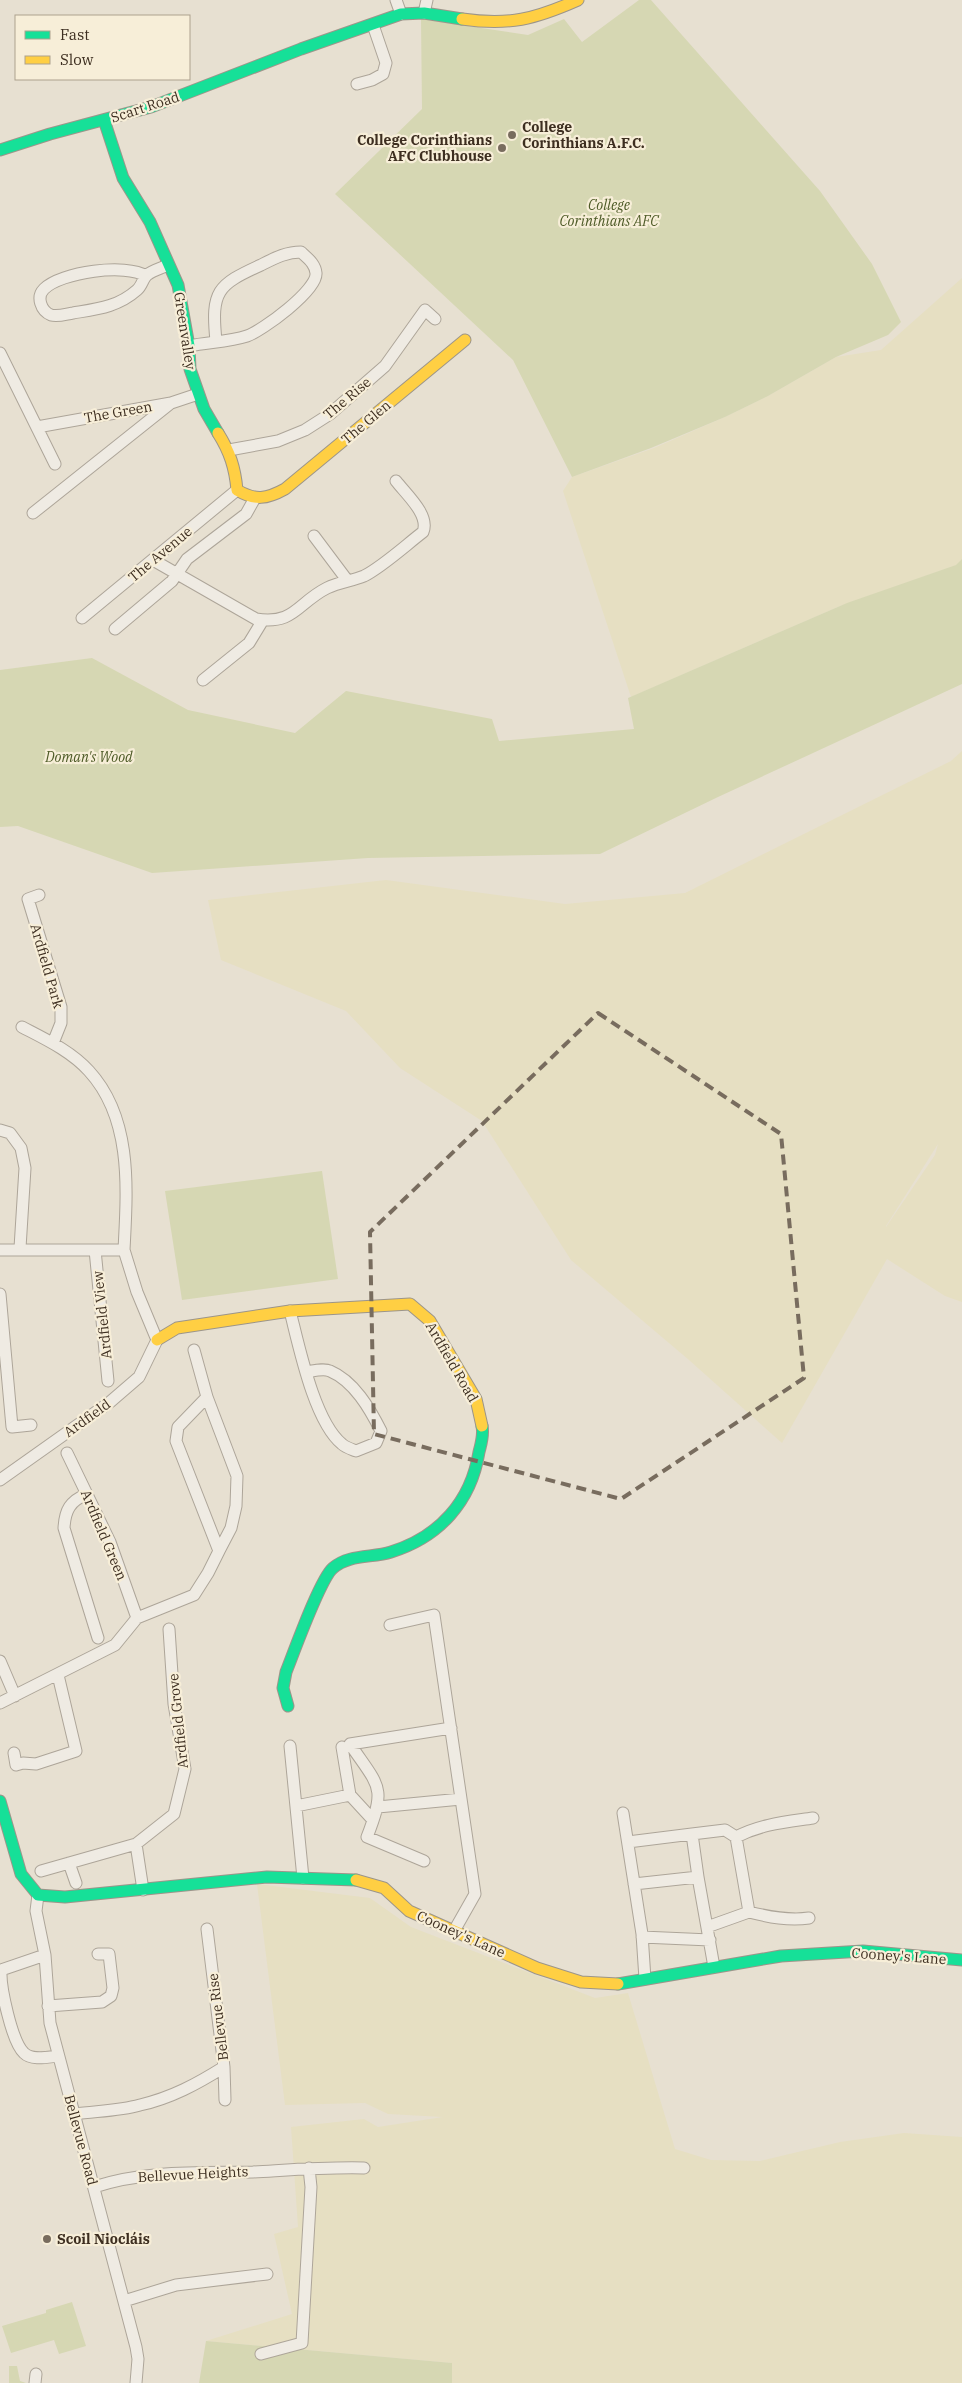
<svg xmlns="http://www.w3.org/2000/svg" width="962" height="2383" font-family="'IBM Plex Serif',serif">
  <rect width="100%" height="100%" fill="#e7e0d1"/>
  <path fill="#e6dfc2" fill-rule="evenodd" d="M 962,278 L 962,559 L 957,565 L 840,606 L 631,697 L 563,491 L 572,477 L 654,448 L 725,417 L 768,396 L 836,357 L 881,350 Z
    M 962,751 L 962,1302 L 945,1296 L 887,1259 L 782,1443 L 689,1360 L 571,1260 L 482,1121 L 400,1068 L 346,1011 L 221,960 L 208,900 L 386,880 L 565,904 L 685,893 L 951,761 ZM 938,1144 L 935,1155 L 886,1227 L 886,1226 Z
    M 257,1884 L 370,1898 L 411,1927 L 595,1998 L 628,1993 L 675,2149 L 711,2160 L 760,2161 L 840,2142 L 904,2133 L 962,2137 L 962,2383 L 452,2383 L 452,2363 L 206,2341 L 292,2314 L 274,2234 L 298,2227 L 291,2127 L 364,2119 L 378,2127 L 443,2117 L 388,2114 L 365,2103 L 285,2105 Z"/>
  <path fill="#d6d7b3" d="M 639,0 L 651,0 L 820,191 L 872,264 L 901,322 L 888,335 L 836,357 L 768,396 L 725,417 L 651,448 L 572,477 L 513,360 L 335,194 L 422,109 L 421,19 L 528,35 L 564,19 L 582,42 Z
    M 962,559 L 962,684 L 718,797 L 600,854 L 368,858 L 152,873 L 18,826 L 0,827 L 0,670 L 92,658 L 188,710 L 295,733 L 346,691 L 492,719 L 499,741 L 634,729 L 628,698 L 847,603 L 956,565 Z
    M 322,1171 L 338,1279 L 182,1300 L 165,1191 Z
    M 72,2302 L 86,2346 L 59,2354 L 54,2340 L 11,2353 L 2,2326 L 46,2313 L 46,2310 Z
    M 206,2341 L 452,2363 L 452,2383 L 199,2383 Z
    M 9,2366 L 17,2366 L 20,2381 L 26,2383 L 9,2383 Z"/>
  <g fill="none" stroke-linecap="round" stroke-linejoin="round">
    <defs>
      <path id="street" d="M 396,0 L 401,14
        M 424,13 L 427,0
        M 357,84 L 372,80 L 383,74 L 386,63 L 373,25
        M 146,276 C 126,263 61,272 44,289 C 36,297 41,311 51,315 C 58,317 66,314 73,313 C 97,309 118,307 137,290 C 142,286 143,278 147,275 C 153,270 162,268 168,265
        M 189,346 C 208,342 229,342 247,336 C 262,331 318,290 316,273 C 315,263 307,258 301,252 C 286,252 275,258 261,265 C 217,285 211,291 216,341
        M 0,353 L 55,464
        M 37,427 L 171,403 L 198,394
        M 229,450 L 278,441 L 305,430 L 330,414 L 385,366 L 425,310 L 435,319
        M 33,513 L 171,403
        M 314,536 L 347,580
        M 153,560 L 256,619 C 295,625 297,603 327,588 C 339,582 352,581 364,576 C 382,567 406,545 423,532 C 430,515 406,494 396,481
        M 82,618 L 237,490
        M 115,629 L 172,581 L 187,559 L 246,514 L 255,498
        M 203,680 L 249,643 L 263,620
        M 39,895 L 28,899 L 61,1007 L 61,1023 L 53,1043
        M 22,1027 C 45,1039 71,1051 89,1071 C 133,1119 127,1190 124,1250
        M 0,1130 L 10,1133 L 21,1148 L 25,1168 L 20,1248
        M 0,1250 L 124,1250 L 137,1292 L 157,1340 L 139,1377 L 110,1402 L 0,1480
        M 95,1250 L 108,1381
        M 0,1294 L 12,1427 L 31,1425
        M 290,1311 C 299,1346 314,1421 342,1444 C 345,1447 351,1449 356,1451 L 376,1443 L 381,1431 C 370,1409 354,1381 330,1371 C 324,1368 313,1371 306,1372
        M 207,1397 L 237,1476 L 236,1506 L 231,1528 L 219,1551
        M 67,1453 L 110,1542 L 137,1618
        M 87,1494 C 70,1501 65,1510 64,1528 L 98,1638
        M 390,1625 L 434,1615 L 475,1894 L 454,1931
        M 0,1661 L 15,1696
        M 0,1703 L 115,1645 L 137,1618 L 194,1595 L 208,1573 L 219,1551 L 176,1441 L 178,1427 L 207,1397 L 194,1350
        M 290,1746 L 303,1878
        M 342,1747 L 350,1795
        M 14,1753 L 16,1765 L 23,1763 L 36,1764 L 76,1751 L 58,1675
        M 296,1806 L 350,1795 L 373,1820
        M 378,1807 L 461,1799
        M 623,1813 L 642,1934 L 645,1979
        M 692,1834 L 725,1830 L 736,1837 L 749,1912 L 707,1927
        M 736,1837 C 761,1824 786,1822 813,1818
        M 628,1842 L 692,1834 L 698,1877 L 634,1884
        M 136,1844 L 143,1890
        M 424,1861 L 367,1837 C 387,1786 379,1787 350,1744 L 451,1728
        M 69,1863 L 76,1883
        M 41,1871 L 136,1844 L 174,1814 L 185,1769 L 174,1704 L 169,1629
        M 698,1877 L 714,1967
        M 38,1895 L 36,1911 L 45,1955 L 50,2023 L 136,2347 L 138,2359 L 136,2383
        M 749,1912 C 769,1917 789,1921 809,1918
        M 642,1937 L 710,1940
        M 45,1955 L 1,1970 C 0,1987 12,2042 24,2053 C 32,2061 48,2057 58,2056
        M 48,2006 L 102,2002 L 111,1996 L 113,1988 L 109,1954 L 98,1954
        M 224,2067 L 225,2100
        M 75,2114 C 96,2111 119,2111 140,2105 C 171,2098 197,2084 224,2067 L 207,1929
        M 94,2187 C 145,2170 200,2173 253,2172 C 290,2170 327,2167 364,2168
        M 124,2301 L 176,2285 L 267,2274
        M 261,2354 L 302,2343 L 311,2187 L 309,2168
        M 35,2383 L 36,2374"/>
      <path id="fast" d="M 104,120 L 123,178 L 150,222 L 178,285 L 189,346 L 190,369 L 204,409 L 218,433
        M 0,150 L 50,134 L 151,107 L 301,49 L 401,14 L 424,13 L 462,19
        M 288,1706 L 283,1688 L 286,1672 C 294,1652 320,1579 333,1568 C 349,1554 372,1558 391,1552 C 439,1537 471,1502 479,1452 C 481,1444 484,1435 482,1426
        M 0,1801 L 21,1874 L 38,1895 L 65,1897 L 267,1877 L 356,1880
        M 618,1984 L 781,1956 L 863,1951 L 962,1960"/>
      <path id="slow" d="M 462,19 C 509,26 535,19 578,0
        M 218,433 C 230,452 235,468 237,490 C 255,501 267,499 285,489 L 465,340
        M 157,1340 L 177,1328 L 290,1311 L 410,1304 L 430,1321 L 476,1399 L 482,1426
        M 356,1880 L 384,1888 L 409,1911 L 537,1968 L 581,1982 L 618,1984"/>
    </defs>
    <use href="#street" stroke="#ada599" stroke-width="13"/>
    <use href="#fast" stroke="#9c958a" stroke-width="13"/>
    <use href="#slow" stroke="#9c958a" stroke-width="13"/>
    <use href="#street" stroke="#efebe3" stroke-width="11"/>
    <use href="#fast" stroke="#16e098" stroke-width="11"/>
    <use href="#slow" stroke="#ffcf43" stroke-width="11"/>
  </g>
  <path fill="none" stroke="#786c5e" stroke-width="4" stroke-dasharray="10 6" stroke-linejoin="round" d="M 598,1013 L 781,1134 L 804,1378 L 621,1499 L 374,1434 L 370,1232 Z"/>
  <g fill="#786c5e" stroke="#f7eed8" stroke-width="2">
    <circle cx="512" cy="135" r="5"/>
    <circle cx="502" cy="148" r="5"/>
    <circle cx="47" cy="2239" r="5"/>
  </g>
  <g text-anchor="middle" stroke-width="4.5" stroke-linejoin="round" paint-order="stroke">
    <g font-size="14" fill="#3d2e20" stroke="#f7eed8">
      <text transform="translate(145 107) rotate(-18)" y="5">Scart Road</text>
      <text transform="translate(185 331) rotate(81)" y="5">Greenvalley</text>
      <text transform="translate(347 398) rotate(-40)" y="5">The Rise</text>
      <text transform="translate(118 412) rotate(-10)" y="5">The Green</text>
      <text transform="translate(366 422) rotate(-40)" y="5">The Glen</text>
      <text transform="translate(160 554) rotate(-40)" y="5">The Avenue</text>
      <text transform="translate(47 966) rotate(74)" y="5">Ardfield Park</text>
      <text transform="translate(102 1315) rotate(-96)" y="5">Ardfield View</text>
      <text transform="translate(452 1362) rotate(60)" y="5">Ardfield Road</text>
      <text transform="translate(87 1418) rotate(-36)" y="5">Ardfield</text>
      <text transform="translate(104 1535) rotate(67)" y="5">Ardfield Green</text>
      <text transform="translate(178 1721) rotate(-96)" y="5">Ardfield Grove</text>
      <text transform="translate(461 1934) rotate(24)" y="5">Cooney's Lane</text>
      <text transform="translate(899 1956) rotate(4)" y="5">Cooney's Lane</text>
      <text transform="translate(218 2017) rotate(-97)" y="5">Bellevue Rise</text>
      <text transform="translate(81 2140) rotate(75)" y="5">Bellevue Road</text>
      <text transform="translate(193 2174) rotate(-3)" y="5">Bellevue Heights</text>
    </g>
    <g font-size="14" font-weight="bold" fill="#3d2e20" stroke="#f7eed8" text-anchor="start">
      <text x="522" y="132">College<tspan x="522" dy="16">Corinthians A.F.C.</tspan></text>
      <text x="492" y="145" text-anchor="end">College Corinthians<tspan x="492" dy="16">AFC Clubhouse</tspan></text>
      <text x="57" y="2244">Scoil Niocláis</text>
    </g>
    <g font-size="14" font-style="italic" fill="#4d5a26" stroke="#f7eed8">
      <text x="609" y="210">College<tspan x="609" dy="16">Corinthians AFC</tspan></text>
      <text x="89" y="762">Doman's Wood</text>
    </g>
  </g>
  <rect x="15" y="15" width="175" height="65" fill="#f7eed8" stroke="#ada18e"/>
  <rect x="25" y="31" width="25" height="8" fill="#16e098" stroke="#ada18e"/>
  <text x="60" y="40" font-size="15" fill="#3d2e20">Fast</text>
  <rect x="25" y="56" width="25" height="8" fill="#ffcf43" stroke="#ada18e"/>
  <text x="60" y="65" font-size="15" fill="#3d2e20">Slow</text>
</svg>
